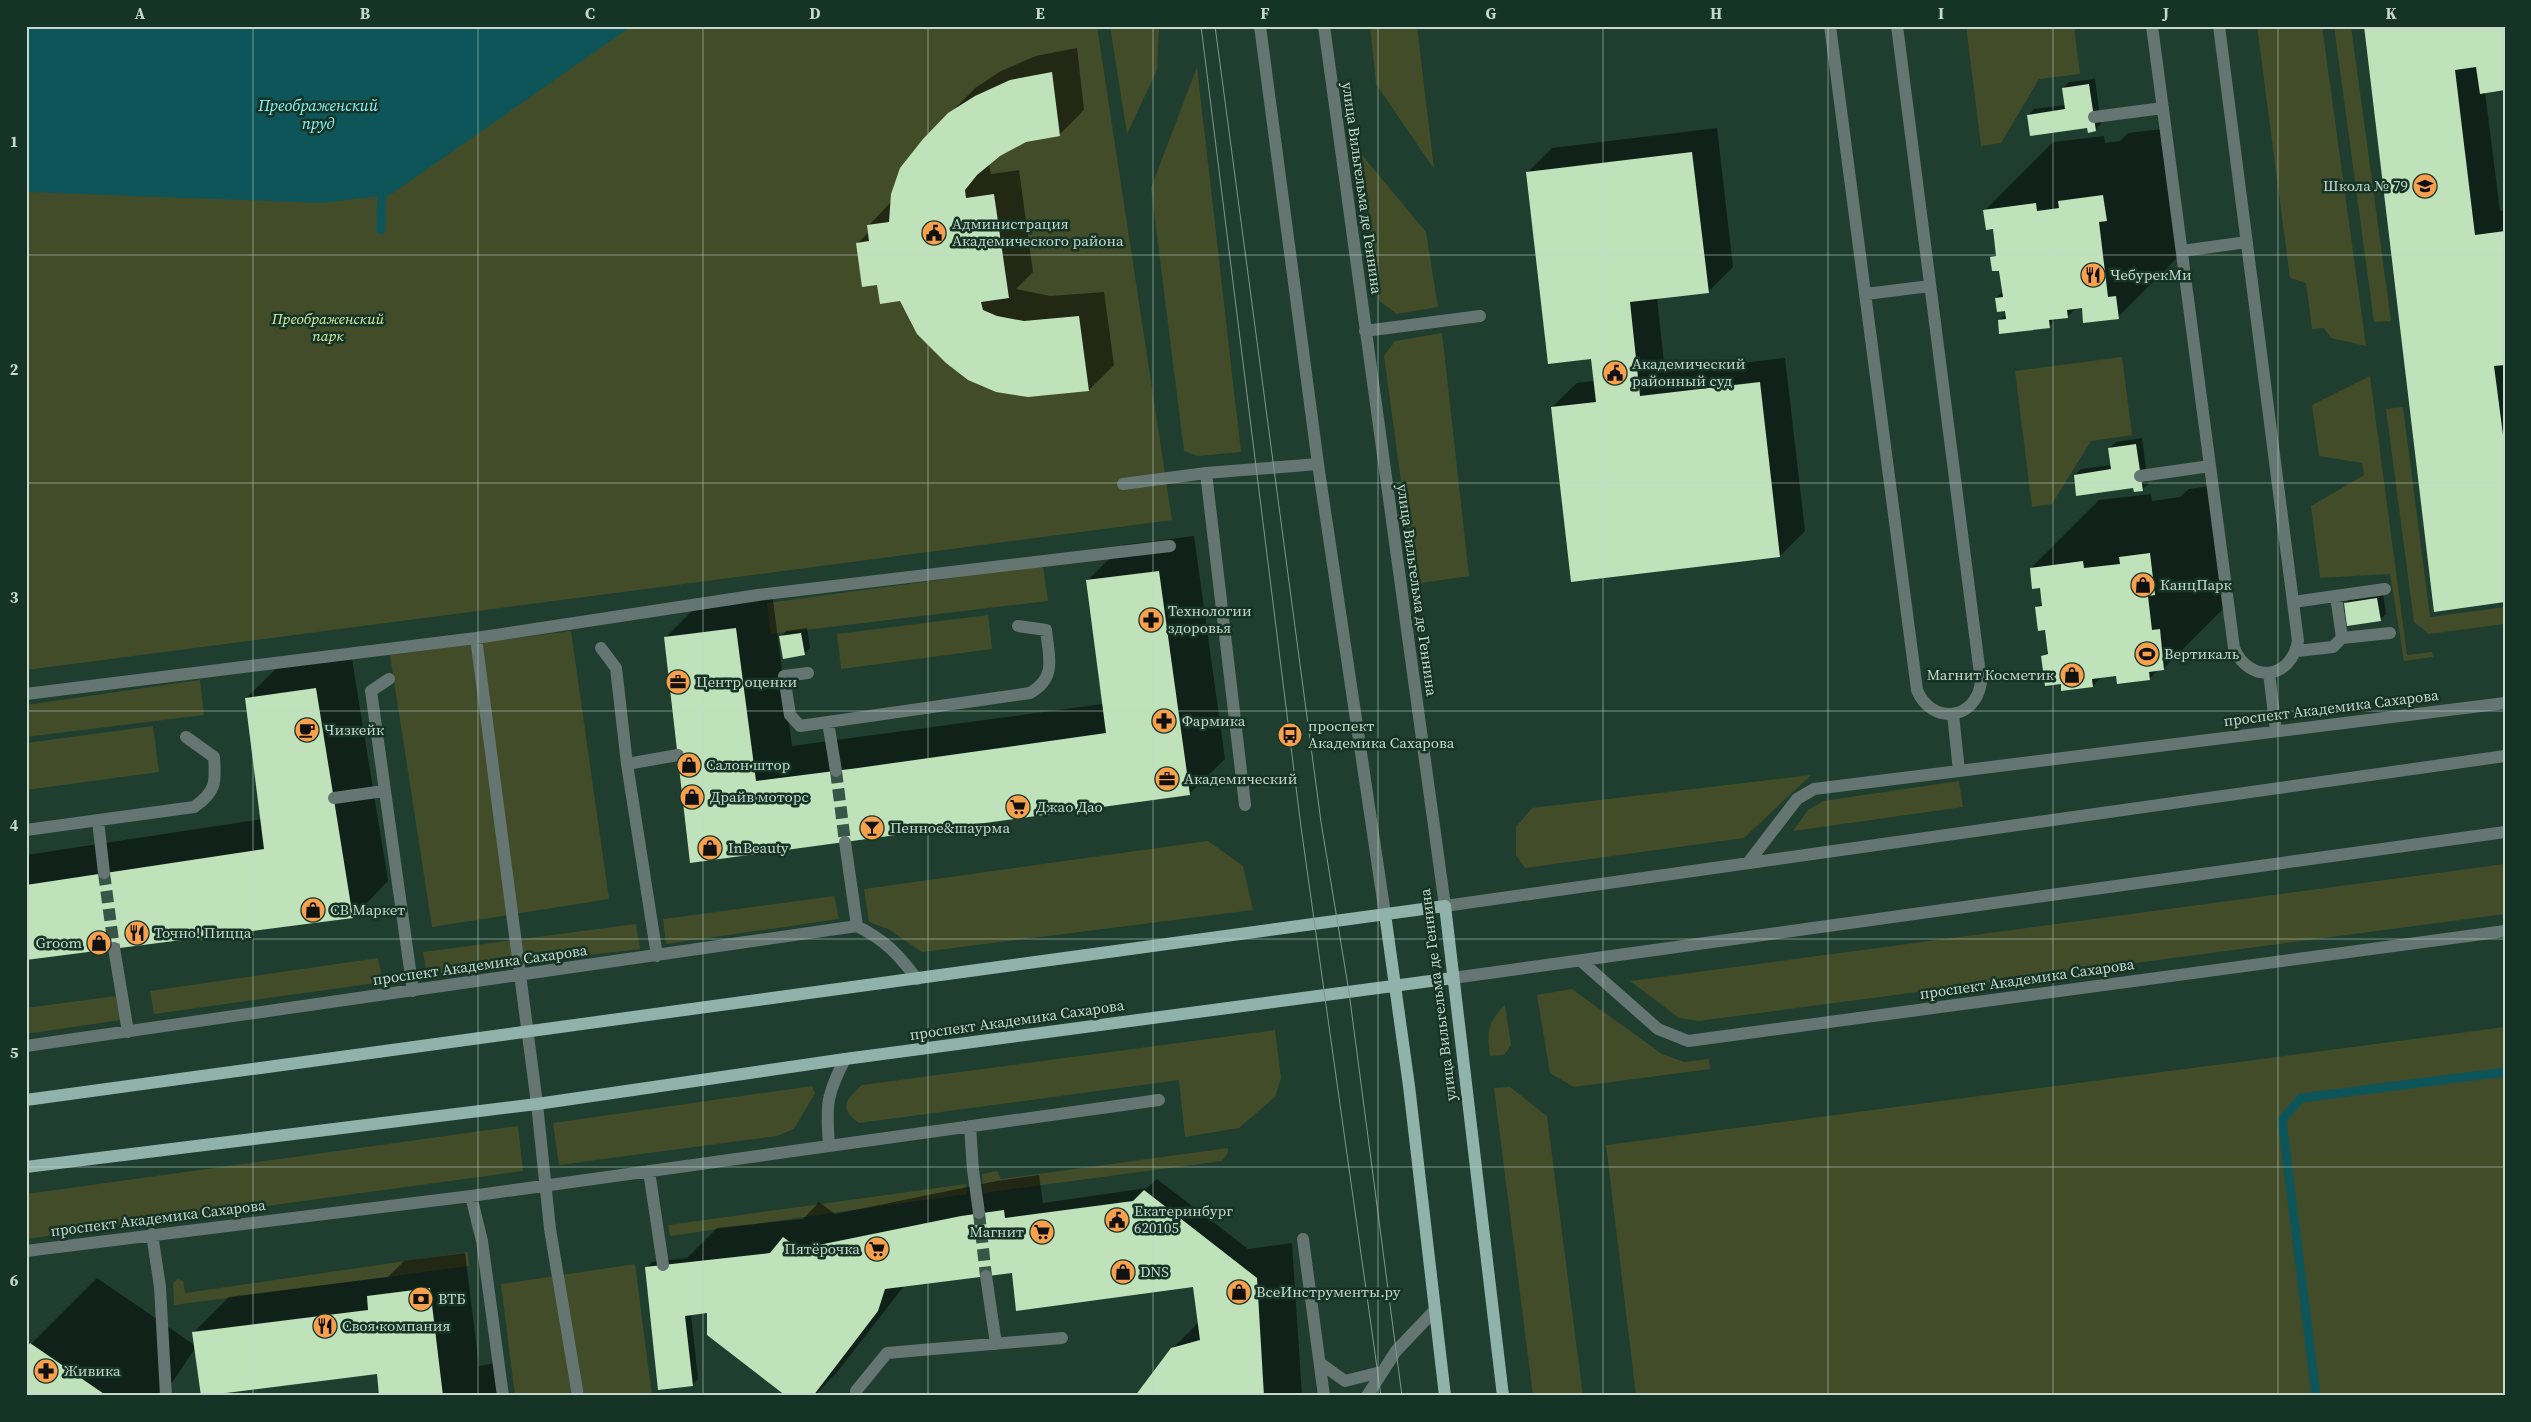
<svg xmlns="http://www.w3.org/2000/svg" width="2531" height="1422" font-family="'Source Serif 4',serif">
  <rect width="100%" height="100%" fill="#1f3e2f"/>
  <path fill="#424c28" d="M 26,26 L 1097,26 L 1172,520 L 26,670 Z
    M 1110,26 L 1159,26 L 1157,70 L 1127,134 Z
    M 1370,26 L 1417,26 L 1434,169 L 1376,84 Z
    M 1966,26 L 2074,26 L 2080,74 L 2039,79 L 2001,143 L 1981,146 Z
    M 2257,26 L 2322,26 L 2366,346 L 2331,338 L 2324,328 L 2312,329 L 2306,283 L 2290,278 Z
    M 2334,26 L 2351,26 L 2391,321 L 2374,322 Z
    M 1197,67 L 1241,452 L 1198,456 L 1184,451 L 1151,188 Z
    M 1362,155 L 1426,232 L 1438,307 L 1397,314 L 1379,301 Z
    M 1442,333 L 1469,576 L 1415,584 L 1384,356 L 1395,341 Z
    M 2122,357 L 2132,435 L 2091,441 L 2052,504 L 2032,507 L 2015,371 Z
    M 2370,376 L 2407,655 L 2432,652 L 2433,657 L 2404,661 L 2390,574 L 2320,578 L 2311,506 L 2364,475 L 2362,463 L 2319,456 L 2312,405 Z
    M 2403,407 L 2430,617 L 2505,607 L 2505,624 L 2429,634 L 2414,622 L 2386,409 Z
    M 1043,566 L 1048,601 L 771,634 L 767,603 Z
    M 988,615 L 992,649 L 841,669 L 837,634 Z
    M 571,631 L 609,899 L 432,927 L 390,655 Z
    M 200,680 L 204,715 L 26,737 L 26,705 Z
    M 153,726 L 159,772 L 26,790 L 26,743 Z
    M 1811,775 L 1744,838 L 1525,868 L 1516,855 L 1516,827 L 1532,808 Z
    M 1959,781 L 1963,807 L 1793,831 L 1808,810 L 1823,801 Z
    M 1208,841 L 1243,866 L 1253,910 L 922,952 L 888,929 L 869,922 L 864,889 Z
    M 2505,864 L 2505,914 L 1699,1021 L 1679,1018 L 1630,981 Z
    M 834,896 L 839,919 L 666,944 L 663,919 Z
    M 636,924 L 640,949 L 427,975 L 423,952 Z
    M 378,958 L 383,982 L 154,1014 L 150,991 Z
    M 1572,989 L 1662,1054 L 1684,1062 L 1709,1059 L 1710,1069 L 1574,1087 L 1550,1073 L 1537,995 Z
    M 116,996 L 121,1020 L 26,1034 L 26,1008 Z
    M 1505,1005 L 1511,1045 L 1504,1055 L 1490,1056 C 1487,1032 1487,1023 1505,1005 Z
    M 2505,1027 L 2505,1396 L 1636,1396 L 1606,1145 Z
    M 1275,1030 L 1281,1078 L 1275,1097 L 1239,1128 L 1185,1137 L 1179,1080 L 859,1123 C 838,1109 846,1099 862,1085 Z
    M 812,1086 L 815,1093 L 794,1129 L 777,1136 L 559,1165 L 553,1123 Z
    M 1510,1087 L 1547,1116 L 1583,1396 L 1533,1396 L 1494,1088 Z
    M 518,1126 L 523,1171 L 26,1239 L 26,1194 Z
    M 1228,1148 L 1228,1153 L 1222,1161 L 983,1193 L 982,1174 L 997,1171 L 1001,1179 Z
    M 966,1184 L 967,1194 L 670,1236 L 668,1225 Z
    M 468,1252 L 469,1266 L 174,1305 L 173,1283 L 178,1279 L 183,1281 L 185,1293 Z
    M 635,1264 L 652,1396 L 515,1396 L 501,1284 Z"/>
  <path fill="#0e555a" d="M 26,26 L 632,26 L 390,195 L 321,203 L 26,192 Z"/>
  <path fill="#0007" d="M 2365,26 L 2505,26 L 2485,92 L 2500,211 L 2505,210 L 2505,600 Z
    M 1077,48 L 1084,110 L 1059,135 L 1026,141 L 999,155 L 989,164 L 991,174 L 1019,170 L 1033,272 L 1016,289 L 1050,296 L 1104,292 L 1114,365 L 1089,390 L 878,284 L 857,244 L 869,232 L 868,226 L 891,202 L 924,140 L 975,88 L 1001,71 L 1036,56 Z
    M 2095,79 L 2101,124 L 2095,130 L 2028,115 L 2034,109 L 2066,105 L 2063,88 L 2069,82 Z
    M 1717,128 L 1733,267 L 1708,292 L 1657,298 L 1665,372 L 1785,358 L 1805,531 L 1780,556 L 1552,407 L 1577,383 L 1594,381 L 1592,358 L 1527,173 L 1552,148 Z
    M 2171,128 L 2186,249 L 2118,317 L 2083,307 L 2077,307 L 2068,316 L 2058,317 L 2049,327 L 1999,321 L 2007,313 L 1996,298 L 2003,291 L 2000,269 L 1992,258 L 1997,252 L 1994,227 L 1984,211 L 2053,142 L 2104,136 L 2105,143 L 2120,141 L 2128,133 Z
    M 2142,438 L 2148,484 L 2142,490 L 2134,486 L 2075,475 L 2081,469 L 2112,465 L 2110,448 L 2116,442 Z
    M 2218,485 L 2232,600 L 2164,668 L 2159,669 L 2150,678 L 2117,675 L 2101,677 L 2093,686 L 2062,683 L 2043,656 L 2049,650 L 2046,628 L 2037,607 L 2042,602 L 2041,587 L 2031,568 L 2099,500 L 2151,494 L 2152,501 L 2180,497 L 2189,489 Z
    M 1194,536 L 1225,759 L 1189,794 L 691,862 L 666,637 L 701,602 L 772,593 L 792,746 L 1103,704 L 1087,581 L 1123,545 Z
    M 2383,593 L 2386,614 L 2380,620 L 2345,603 L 2351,597 Z
    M 807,628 L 810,648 L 804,654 L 781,637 L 786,631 Z
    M 351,653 L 388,881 L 353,917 L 26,958 L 26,855 L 262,819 L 246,698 L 282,663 Z
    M 1039,1175 L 1043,1203 L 1147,1188 L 1157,1179 L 1248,1249 L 1292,1243 L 1302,1396 L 1136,1396 L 1172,1349 L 1199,1322 L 1194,1286 L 1013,1272 L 904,1286 L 838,1371 L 814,1396 L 788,1396 L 708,1311 L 691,1314 L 698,1379 L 692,1385 L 646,1268 L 652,1262 L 687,1258 L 717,1228 L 803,1219 L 819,1202 L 835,1214 L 997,1181 Z
    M 465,1253 L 479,1366 L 501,1362 L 505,1396 L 380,1396 L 378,1373 L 196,1347 L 163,1396 L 26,1396 L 31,1344 L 97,1278 L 196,1346 L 194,1332 L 229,1297 L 388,1277 L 404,1261 Z"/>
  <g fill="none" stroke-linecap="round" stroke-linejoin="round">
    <path stroke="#0e555a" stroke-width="9" d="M 381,230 L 382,185
      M 2316,1396 L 2282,1120 L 2301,1098 L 2505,1072"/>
  </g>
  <path fill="#bfe2ba" d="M 2364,26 L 2505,26 L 2505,90 L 2480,94 L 2476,67 L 2455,70 L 2475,235 L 2505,231 L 2505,365 L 2494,366 L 2505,450 L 2505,602 L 2434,612 Z
    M 1052,72 L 1060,136 L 1026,142 L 1000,156 L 977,175 L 965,190 L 966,198 L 994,194 L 1009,298 L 981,302 L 983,310 L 997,316 L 1024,321 L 1079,316 L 1089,391 L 1028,397 L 996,392 L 968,380 L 946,363 L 917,334 L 900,301 L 880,304 L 877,285 L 862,287 L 856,243 L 869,241 L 867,225 L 889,222 L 891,194 L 900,168 L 923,139 L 948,113 L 975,96 L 1010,80 Z
    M 2089,84 L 2096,131 L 2088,133 L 2087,128 L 2030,136 L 2027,115 L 2065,109 L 2062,88 Z
    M 1692,152 L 1709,293 L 1630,302 L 1640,396 L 1760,382 L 1780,557 L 1571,582 L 1551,407 L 1596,402 L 1591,359 L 1548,364 L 1526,172 Z
    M 2103,195 L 2107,221 L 2099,222 L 2108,297 L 2116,296 L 2119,319 L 2083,323 L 2082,308 L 2067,310 L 2068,318 L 2049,320 L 2050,328 L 1999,334 L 1998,320 L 2006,319 L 2005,311 L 1997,312 L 1995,298 L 2003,297 L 1999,271 L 1992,271 L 1990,257 L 1996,256 L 1993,229 L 1986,230 L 1983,210 L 2036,203 L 2037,211 L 2059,208 L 2058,201 Z
    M 2136,444 L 2143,491 L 2134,492 L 2133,488 L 2076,496 L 2074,475 L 2111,469 L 2108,448 Z
    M 2150,553 L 2155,595 L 2148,596 L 2152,630 L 2160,629 L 2164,670 L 2149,672 L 2150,680 L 2117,684 L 2116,676 L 2092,679 L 2093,687 L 2061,691 L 2061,684 L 2045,686 L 2041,656 L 2048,654 L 2045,630 L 2038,631 L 2035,607 L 2042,606 L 2040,588 L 2032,589 L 2030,568 L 2083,561 L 2084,568 L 2120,564 L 2119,557 Z
    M 1159,571 L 1190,795 L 690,863 L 664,637 L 736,628 L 756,781 L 858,768 L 1106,733 L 1086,580 Z
    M 2377,598 L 2381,621 L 2347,626 L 2344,603 Z
    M 801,633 L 805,655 L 783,659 L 779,636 Z
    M 316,688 L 353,918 L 26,960 L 26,885 L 264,849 L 245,698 Z
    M 1144,1190 L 1257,1278 L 1264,1396 L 1135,1396 L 1171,1348 L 1200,1340 L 1193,1287 L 1016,1311 L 1012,1273 L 885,1289 L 878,1311 L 813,1396 L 786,1396 L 707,1335 L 707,1313 L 685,1316 L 693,1386 L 658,1390 L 645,1267 L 770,1253 L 783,1237 L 799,1249 L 961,1216 L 1004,1210 L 1005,1218 L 1133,1201 Z
    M 430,1288 L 443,1396 L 379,1396 L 377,1374 L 201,1396 L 192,1332 L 368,1310 L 367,1296 Z
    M 30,1343 L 107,1396 L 26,1396 L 26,1349 Z"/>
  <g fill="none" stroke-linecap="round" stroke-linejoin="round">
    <path stroke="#385547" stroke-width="12" stroke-dasharray="12 6" stroke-linecap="butt" d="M 836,771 L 845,842
      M 104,873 L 114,948
      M 979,1213 L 986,1276"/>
    <path stroke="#647572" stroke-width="12" d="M 1260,26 L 1318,464 L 1385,914
      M 1324,26 L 1445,906 L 2505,756
      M 1830,26 L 1917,690 C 1931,725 1976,721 1981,682 L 1897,26
      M 2152,26 L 2234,648 C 2249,684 2291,680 2298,641 L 2219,26
      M 2094,117 L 2163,108
      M 2182,251 L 2247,242
      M 1866,294 L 1930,286
      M 1365,331 L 1480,316
      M 2140,476 L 2210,466
      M 1123,484 L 1206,473
      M 2336,596 L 2342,638
      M 2293,602 L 2385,589
      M 476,638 L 537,1104 L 550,1229 L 578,1396
      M 601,648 L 616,668 L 627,764 L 657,956
      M 2297,651 L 2333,647 L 2342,638 L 2390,633
      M 808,673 L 784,676 L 790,715 L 800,726 L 1030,693 C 1057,678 1049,657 1046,630 L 1018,626
      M 2269,673 L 2276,731
      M 389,679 L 371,691 L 413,991
      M 26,694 L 476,638 L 758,595 L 1170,546
      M 1953,714 L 1959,771
      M 828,722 L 836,771
      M 627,764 L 678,755
      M 334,798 L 384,791
      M 1245,805 L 1206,473 L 1318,464
      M 98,821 L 104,873
      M 26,830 L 194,807 C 216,792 216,782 214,757 L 186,737
      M 845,842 L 857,926
      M 1748,863 L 1797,799 L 1814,789 L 2505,703
      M 114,948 L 128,1032
      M 1581,961 L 1658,1029 L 1688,1041 L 2505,931
      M 1453,978 L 2505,832
      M 26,1046 L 857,926 C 886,941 897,953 917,979
      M 970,1126 L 973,1170 L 979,1213
      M 829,1146 L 1159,1100
      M 649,1171 L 663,1265
      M 471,1196 L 482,1241 L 503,1396
      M 152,1234 L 160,1287 L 166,1396
      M 1303,1239 L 1324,1396
      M 26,1251 L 471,1196 L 829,1146 C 826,1105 826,1096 845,1059
      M 986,1276 L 996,1344
      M 1320,1363 L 1345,1381 L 1381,1372
      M 856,1391 L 887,1353 L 1062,1338
      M 1367,1396 L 1396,1351 L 1434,1311"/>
    <path stroke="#90b2ab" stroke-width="12" d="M 1385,914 L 1409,1086 L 1445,1396
      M 26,1100 L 1445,906 L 1503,1396
      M 26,1167 L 537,1104 L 845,1059 L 1453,978"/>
    <path stroke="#81978c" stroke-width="1" d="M 1201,26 L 1301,827 L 1381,1396
      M 1215,26 L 1321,822 L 1349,992 L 1402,1396"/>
  </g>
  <path fill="none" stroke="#c6d7ce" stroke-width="1" stroke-opacity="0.55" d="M 253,26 L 253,1396M 478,26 L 478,1396M 703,26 L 703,1396M 928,26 L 928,1396M 1153,26 L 1153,1396M 1378,26 L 1378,1396M 1603,26 L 1603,1396M 1828,26 L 1828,1396M 2053,26 L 2053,1396M 2278,26 L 2278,1396M 26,255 L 2505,255M 26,483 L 2505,483M 26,711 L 2505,711M 26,939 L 2505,939M 26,1167 L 2505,1167"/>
  <defs>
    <symbol id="school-disc" viewBox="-11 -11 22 22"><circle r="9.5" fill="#f9a04d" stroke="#153425"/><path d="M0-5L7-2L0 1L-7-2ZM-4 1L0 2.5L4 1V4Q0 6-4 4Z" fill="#111"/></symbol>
    <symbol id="civic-disc" viewBox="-11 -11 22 22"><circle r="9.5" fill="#f9a04d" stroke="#153425"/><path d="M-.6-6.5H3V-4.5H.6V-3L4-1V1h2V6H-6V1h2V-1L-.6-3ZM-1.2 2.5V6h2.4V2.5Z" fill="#111"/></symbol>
    <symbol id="restaurant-disc" viewBox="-11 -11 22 22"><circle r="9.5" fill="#f9a04d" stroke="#153425"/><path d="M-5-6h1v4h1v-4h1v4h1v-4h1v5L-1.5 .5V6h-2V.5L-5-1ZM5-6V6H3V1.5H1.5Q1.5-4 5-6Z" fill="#111"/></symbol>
    <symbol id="shop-disc" viewBox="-11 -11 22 22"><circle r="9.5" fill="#f9a04d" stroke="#153425"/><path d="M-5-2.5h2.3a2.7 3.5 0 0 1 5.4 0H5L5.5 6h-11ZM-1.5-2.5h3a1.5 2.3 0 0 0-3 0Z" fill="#111"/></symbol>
    <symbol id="pharmacy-disc" viewBox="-11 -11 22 22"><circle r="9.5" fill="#f9a04d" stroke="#153425"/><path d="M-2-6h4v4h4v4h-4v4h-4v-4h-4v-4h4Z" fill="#111"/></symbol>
    <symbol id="stadium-disc" viewBox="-11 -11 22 22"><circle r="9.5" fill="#f9a04d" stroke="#153425"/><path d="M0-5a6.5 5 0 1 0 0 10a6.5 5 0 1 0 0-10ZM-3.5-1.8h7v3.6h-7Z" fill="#111"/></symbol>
    <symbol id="office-disc" viewBox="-11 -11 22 22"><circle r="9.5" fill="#f9a04d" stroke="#153425"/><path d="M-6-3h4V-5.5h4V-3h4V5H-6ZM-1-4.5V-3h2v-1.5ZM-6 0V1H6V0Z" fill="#111"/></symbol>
    <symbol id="cafe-disc" viewBox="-11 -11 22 22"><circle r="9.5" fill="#f9a04d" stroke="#153425"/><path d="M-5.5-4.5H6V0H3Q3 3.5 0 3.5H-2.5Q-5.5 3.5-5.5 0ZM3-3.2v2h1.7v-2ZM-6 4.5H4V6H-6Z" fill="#111"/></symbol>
    <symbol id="bus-disc" viewBox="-11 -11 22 22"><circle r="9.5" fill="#f9a04d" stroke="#153425"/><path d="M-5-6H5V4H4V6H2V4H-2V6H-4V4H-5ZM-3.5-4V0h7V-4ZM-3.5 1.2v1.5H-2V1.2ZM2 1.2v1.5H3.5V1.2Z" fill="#111"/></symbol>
    <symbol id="supermarket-disc" viewBox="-11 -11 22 22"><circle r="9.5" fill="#f9a04d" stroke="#153425"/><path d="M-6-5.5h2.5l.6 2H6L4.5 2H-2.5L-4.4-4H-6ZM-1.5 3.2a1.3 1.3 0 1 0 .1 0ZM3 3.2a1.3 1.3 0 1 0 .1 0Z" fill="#111"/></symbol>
    <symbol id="bar-disc" viewBox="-11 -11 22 22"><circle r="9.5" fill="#f9a04d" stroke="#153425"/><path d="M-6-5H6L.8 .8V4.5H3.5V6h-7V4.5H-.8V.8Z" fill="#111"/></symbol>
    <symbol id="bank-disc" viewBox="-11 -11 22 22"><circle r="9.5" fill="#f9a04d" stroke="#153425"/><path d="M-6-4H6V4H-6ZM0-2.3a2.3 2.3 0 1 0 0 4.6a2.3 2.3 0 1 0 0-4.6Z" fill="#111"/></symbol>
  </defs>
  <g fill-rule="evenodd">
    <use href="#school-disc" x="2411" y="172" width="28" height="28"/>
    <use href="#civic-disc" x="920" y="219" width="28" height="28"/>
    <use href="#restaurant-disc" x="2079" y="261" width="28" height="28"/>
    <use href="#civic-disc" x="1601" y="359" width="28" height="28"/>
    <use href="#shop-disc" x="2129" y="571" width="28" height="28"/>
    <use href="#pharmacy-disc" x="1137" y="606" width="28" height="28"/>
    <use href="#stadium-disc" x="2133" y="640" width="28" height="28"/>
    <use href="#shop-disc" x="2058" y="661" width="28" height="28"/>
    <use href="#office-disc" x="664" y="668" width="28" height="28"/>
    <use href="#pharmacy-disc" x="1150" y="707" width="28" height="28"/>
    <use href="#cafe-disc" x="293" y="716" width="28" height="28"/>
    <use href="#bus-disc" x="1276" y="721" width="28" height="28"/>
    <use href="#shop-disc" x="675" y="751" width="28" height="28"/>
    <use href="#office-disc" x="1153" y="765" width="28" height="28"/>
    <use href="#shop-disc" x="678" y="783" width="28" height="28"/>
    <use href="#supermarket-disc" x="1004" y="793" width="28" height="28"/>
    <use href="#bar-disc" x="858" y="814" width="28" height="28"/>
    <use href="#shop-disc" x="696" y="834" width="28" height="28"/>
    <use href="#shop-disc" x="299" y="896" width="28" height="28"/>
    <use href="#restaurant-disc" x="123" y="919" width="28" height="28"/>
    <use href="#shop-disc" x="85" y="929" width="28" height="28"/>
    <use href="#civic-disc" x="1103" y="1206" width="28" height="28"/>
    <use href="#supermarket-disc" x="1028" y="1218" width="28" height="28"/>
    <use href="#supermarket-disc" x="863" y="1235" width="28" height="28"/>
    <use href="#shop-disc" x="1109" y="1258" width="28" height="28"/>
    <use href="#shop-disc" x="1225" y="1278" width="28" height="28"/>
    <use href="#bank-disc" x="407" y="1285" width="28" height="28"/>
    <use href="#restaurant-disc" x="311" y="1312" width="28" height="28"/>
    <use href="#pharmacy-disc" x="32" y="1357" width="28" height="28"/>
  </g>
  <g text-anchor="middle" stroke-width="5" stroke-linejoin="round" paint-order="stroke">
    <g font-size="15" fill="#c6d7ce" stroke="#153425" text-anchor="start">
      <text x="2408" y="191" text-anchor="end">Школа № 79</text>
      <text x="952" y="229">Администрация<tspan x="952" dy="17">Академического района</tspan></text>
      <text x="2110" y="280">ЧебурекМи</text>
      <text x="1632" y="369">Академический<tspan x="1632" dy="17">районный суд</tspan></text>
      <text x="2160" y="590">КанцПарк</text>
      <text x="1168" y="616">Технологии<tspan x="1168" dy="17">здоровья</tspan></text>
      <text x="2164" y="659">Вертикаль</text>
      <text x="2054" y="680" text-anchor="end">Магнит Косметик</text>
      <text x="696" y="687">Центр оценки</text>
      <text x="1182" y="726">Фармика</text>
      <text x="1308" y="731">проспект<tspan x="1308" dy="17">Академика Сахарова</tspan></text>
      <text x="324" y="735">Чизкейк</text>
      <text x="706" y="770">Салон штор</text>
      <text x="1184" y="784">Академический</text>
      <text x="710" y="802">Драйв моторс</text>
      <text x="1036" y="812">Джао Дао</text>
      <text x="890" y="833">Пенное&amp;шаурма</text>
      <text x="728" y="853">InBeauty</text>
      <text x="330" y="915">СВ Маркет</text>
      <text x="154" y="938">Точно! Пицца</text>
      <text x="82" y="948" text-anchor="end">Groom</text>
      <text x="1134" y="1216">Екатеринбург<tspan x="1134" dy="17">620105</tspan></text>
      <text x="1024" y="1237" text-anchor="end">Магнит</text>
      <text x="860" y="1254" text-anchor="end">Пятёрочка</text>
      <text x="1140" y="1277">DNS</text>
      <text x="1256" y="1297">ВсеИнструменты.ру</text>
      <text x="438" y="1304">ВТБ</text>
      <text x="342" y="1331">Своя компания</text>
      <text x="64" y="1376">Живика</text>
    </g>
    <g font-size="15" fill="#c6d7ce" stroke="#153425">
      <text transform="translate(1362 188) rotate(82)" y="5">улица Вильгельма де Геннина</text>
      <text transform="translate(1417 590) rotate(82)" y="5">улица Вильгельма де Геннина</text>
      <text transform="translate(2331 708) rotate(-7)" y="5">проспект Академика Сахарова</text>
      <text transform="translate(480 965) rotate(-8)" y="5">проспект Академика Сахарова</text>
      <text transform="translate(2027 979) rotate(-8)" y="5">проспект Академика Сахарова</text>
      <text transform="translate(1438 995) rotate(-97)" y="5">улица Вильгельма де Геннина</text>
      <text transform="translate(1017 1020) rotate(-8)" y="5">проспект Академика Сахарова</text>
      <text transform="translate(158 1218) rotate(-7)" y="5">проспект Академика Сахарова</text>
    </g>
    <g font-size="15" font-style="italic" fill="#daefa7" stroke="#153425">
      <text x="328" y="324">Преображенский<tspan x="328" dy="17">парк</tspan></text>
    </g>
    <g font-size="16" font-style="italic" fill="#8ef3fb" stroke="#153425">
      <text x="318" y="111">Преображенский<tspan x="318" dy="18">пруд</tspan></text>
    </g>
  </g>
  <rect width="2531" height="1422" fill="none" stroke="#153425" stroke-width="55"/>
  <rect x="28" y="28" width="2476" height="1366" fill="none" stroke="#c6d7ce" stroke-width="2"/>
  <g font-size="16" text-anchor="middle" font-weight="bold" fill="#c6d7ce">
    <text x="140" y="19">A</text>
    <text x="365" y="19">B</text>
    <text x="590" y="19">C</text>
    <text x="815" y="19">D</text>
    <text x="1040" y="19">E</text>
    <text x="1265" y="19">F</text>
    <text x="1491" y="19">G</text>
    <text x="1716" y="19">H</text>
    <text x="1941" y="19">I</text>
    <text x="2166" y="19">J</text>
    <text x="2391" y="19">K</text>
    <text x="14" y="147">1</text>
    <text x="14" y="375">2</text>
    <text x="14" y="603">3</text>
    <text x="14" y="831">4</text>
    <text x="14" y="1058">5</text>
    <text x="14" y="1286">6</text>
  </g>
</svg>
